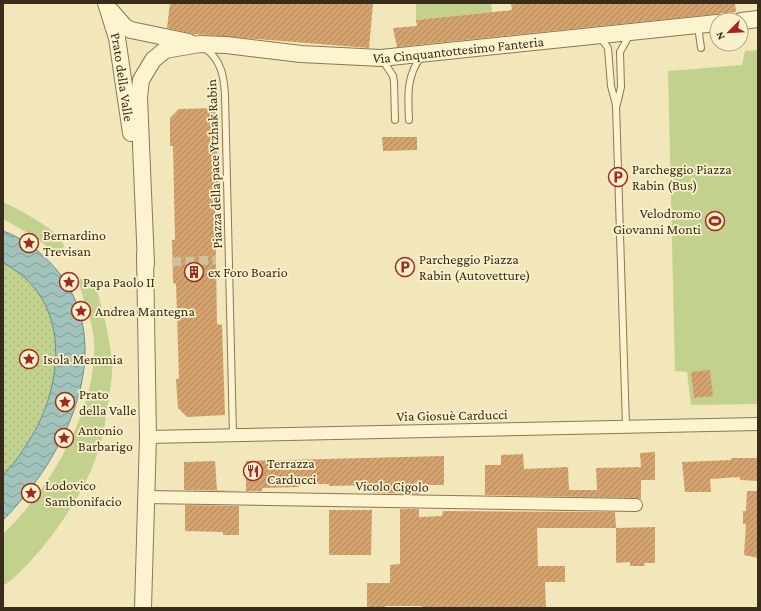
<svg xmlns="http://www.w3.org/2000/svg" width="761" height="611" font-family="'Crimson Pro',serif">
  <defs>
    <pattern id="park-dots" width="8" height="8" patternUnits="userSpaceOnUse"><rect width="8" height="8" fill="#c3d18f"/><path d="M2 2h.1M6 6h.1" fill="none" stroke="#a8b47b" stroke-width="1.8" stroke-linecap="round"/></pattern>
    <pattern id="water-waves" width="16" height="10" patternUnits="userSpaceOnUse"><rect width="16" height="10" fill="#a0c3bc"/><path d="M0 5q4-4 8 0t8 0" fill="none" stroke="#839f98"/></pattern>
    <pattern id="building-hatch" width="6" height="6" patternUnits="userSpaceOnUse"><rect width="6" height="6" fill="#d5a36d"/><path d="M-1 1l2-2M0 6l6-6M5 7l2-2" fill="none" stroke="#ae8559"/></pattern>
  </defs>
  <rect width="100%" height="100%" fill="#f2e7bb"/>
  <path fill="#c3d18f" d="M 416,3 L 491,3 L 492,12 L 416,20 Z
    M 758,50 L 758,404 L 691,405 L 687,372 L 675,371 L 668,71 L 742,65 L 745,51 Z
    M 3,202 C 18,209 60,230 64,246 L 62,250 L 55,253 L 35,237 L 3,219 Z
    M 86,277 L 93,281 L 96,287 C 103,312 110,337 112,362 C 113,376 110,390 108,404 C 105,420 104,437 98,452 C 83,497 43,555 5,585 L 3,584 L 3,534 C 50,489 98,408 94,341 C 93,320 83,302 79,282 L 80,279 Z"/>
  <path fill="url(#park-dots)" d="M 3,263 C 68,296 65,372 36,429 C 27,446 15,462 3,477 Z"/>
  <path fill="url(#water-waves)" stroke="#67918b" d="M 3,231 C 26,239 46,256 60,274 C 119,352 63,460 3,520 C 3,511 1,484 3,477 C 5,471 13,465 16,460 C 23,451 30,439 36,429 C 65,373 68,296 3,263 Z"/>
  <path fill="url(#building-hatch)" d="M 170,3 L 373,4 L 369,48 L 194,34 L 167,28 Z
    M 511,3 L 735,3 L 736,12 L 397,47 L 393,28 L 417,26 L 416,20 L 512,10 Z
    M 216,108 L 219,197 L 215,198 L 217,324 L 222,325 L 225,415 L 187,417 L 178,408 L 176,379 L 179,379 L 176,284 L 173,283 L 172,240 L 175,240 L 173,146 L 170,146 L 170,118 L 179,109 Z
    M 382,137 L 417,137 L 417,150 L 383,151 Z
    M 710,370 L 713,396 L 694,398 L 691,372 Z
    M 655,452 L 655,480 L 641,480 L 641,499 L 636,498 L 485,495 L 485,465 L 501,465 L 501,455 L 523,454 L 524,469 L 568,467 L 569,490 L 597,490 L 596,468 L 641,467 L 640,453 Z
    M 444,456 L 444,485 L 419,485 L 419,494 L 373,493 L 372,485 L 329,486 L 329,484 L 299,484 L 299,487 L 262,488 L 262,491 L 246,491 L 246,461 Z
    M 731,458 L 758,458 L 758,481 L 740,480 L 740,477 L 710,479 L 711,492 L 685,492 L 682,462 L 731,460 Z
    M 215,461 L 217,490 L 239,491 L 184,490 L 184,462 Z
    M 747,491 L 758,491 L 758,558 L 744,555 L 746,524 L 743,524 L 743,511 L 746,511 Z
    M 185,505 L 239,506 L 239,535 L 223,535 L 223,532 L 185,531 Z
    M 400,509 L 419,509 L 419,517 L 442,516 L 443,511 L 615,512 L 616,528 L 537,528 L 538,566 L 565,566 L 565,582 L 545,582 L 546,608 L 422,608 L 422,606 L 385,606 L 385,608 L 367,607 L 367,583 L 390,583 L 390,565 L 400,564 Z
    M 329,510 L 372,510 L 371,555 L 329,555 Z
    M 655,527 L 655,563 L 644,563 L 645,566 L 630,566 L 630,562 L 616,563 L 616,528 Z"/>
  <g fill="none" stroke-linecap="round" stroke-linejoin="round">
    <path stroke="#cdc29b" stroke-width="9" stroke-dasharray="9 4.5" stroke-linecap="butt" d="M 172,262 L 216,260"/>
    <defs>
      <path id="service" d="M 698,26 L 701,48
        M 600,37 L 608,48 L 611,86 L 616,105 L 626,426
        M 205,48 C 221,60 224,76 225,95 L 233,436
        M 382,59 L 393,76 L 394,82 L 395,120
        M 617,104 L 621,87 L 620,52 L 630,34
        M 409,120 C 408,97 406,76 421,57"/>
      <path id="minor" d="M 148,437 L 758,424
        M 146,497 L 636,505"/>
      <g id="tertiary">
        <path id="s1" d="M 106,3 L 117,38 L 131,133"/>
        <path d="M 111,11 L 125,27 L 131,30 L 189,42"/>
        <path d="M 741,21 L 758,19"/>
        <path id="s2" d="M 146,264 L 139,97 L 141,80 L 153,60 L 165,50 L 200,44 L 226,45 L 301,54 L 381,58 L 717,23"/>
        <path d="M 143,608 L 148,437 L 145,254"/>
      </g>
    </defs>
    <use href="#service" stroke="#8b7753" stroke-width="8"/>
    <use href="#minor" stroke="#8b7753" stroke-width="14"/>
    <use href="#tertiary" stroke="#8b7753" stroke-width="18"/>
    <use href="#service" stroke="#fcf3cf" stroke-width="6"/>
    <use href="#minor" stroke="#fcf3cf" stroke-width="12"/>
    <use href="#tertiary" stroke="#fcf3cf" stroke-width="16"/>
  </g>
  <defs>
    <symbol id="parking-ring" viewBox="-11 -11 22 22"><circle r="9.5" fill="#f9f0cc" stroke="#a1291d" stroke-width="1.5"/><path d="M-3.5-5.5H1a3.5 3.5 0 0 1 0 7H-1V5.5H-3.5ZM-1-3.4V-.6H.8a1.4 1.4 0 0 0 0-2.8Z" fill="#a1291d"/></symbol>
    <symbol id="stadium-ring" viewBox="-11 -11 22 22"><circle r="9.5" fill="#f9f0cc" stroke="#a1291d" stroke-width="1.5"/><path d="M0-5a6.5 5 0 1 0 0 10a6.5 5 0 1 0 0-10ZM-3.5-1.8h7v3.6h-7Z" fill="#a1291d"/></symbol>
    <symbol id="sight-ring" viewBox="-11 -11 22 22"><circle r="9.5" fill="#f9f0cc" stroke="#a1291d" stroke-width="1.5"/><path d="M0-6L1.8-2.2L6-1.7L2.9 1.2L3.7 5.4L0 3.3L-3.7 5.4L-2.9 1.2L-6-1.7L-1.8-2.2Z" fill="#a1291d"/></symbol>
    <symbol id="building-ring" viewBox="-11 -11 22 22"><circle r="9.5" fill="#f9f0cc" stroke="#a1291d" stroke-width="1.5"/><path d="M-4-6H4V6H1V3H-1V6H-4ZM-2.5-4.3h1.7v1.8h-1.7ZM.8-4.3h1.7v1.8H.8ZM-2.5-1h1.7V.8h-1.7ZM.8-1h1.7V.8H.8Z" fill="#a1291d"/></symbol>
    <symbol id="restaurant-ring" viewBox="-11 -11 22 22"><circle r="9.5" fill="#f9f0cc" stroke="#a1291d" stroke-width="1.5"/><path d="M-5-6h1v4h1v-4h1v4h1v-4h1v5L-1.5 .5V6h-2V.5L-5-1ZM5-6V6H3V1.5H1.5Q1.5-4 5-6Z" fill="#a1291d"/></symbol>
  </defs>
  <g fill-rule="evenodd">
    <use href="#parking-ring" x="607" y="166" width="22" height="22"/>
    <use href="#stadium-ring" x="704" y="210" width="22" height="22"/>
    <use href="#sight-ring" x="18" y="232" width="22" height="22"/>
    <use href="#parking-ring" x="394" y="256" width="22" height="22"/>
    <use href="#building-ring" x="183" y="261" width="22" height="22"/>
    <use href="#sight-ring" x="58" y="271" width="22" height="22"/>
    <use href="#sight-ring" x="70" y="300" width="22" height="22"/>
    <use href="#sight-ring" x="18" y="348" width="22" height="22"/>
    <use href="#sight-ring" x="54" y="391" width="22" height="22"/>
    <use href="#sight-ring" x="53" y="427" width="22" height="22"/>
    <use href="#restaurant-ring" x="242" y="460" width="22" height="22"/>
    <use href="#sight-ring" x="20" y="482" width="22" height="22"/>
  </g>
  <g text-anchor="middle" stroke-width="3.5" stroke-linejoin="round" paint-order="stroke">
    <g font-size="14" fill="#392c1a" stroke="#f9f0cc">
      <text dy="5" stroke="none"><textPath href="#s2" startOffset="518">Via Cinquantottesimo Fanteria</textPath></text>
      <text dy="5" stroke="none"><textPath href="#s1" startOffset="76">Prato della Valle</textPath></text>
      <text transform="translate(214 164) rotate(-92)" y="5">Piazza della pace Ytzhak Rabin</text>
      <text transform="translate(452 415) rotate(-1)" y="5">Via Giosuè Carducci</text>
      <text transform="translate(392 486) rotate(1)" y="5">Vicolo Cigolo</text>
    </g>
    <g font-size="14" fill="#392c1a" stroke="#f9f0cc" text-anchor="start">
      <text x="632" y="174">Parcheggio Piazza<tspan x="632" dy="16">Rabin (Bus)</tspan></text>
      <text x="701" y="218" text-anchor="end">Velodromo<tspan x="701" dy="16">Giovanni Monti</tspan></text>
      <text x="43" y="240">Bernardino<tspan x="43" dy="16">Trevisan</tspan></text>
      <text x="419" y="264">Parcheggio Piazza<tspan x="419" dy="16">Rabin (Autovetture)</tspan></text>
      <text x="208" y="277">ex Foro Boario</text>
      <text x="83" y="287">Papa Paolo II</text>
      <text x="95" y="316">Andrea Mantegna</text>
      <text x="43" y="364">Isola Memmia</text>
      <text x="79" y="399">Prato<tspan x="79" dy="16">della Valle</tspan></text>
      <text x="78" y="435">Antonio<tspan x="78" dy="16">Barbarigo</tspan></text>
      <text x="267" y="468">Terrazza<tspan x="267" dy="16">Carducci</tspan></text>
      <text x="45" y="490">Lodovico<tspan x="45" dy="16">Sambonifacio</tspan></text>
    </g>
  </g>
  <rect width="761" height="611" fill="none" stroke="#392c1a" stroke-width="8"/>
  <g transform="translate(729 32) rotate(246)"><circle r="19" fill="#f9f0cc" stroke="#aca285"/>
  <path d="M0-3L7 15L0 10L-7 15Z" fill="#a1291d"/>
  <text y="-6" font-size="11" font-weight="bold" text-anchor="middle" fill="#392c1a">N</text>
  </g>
</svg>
